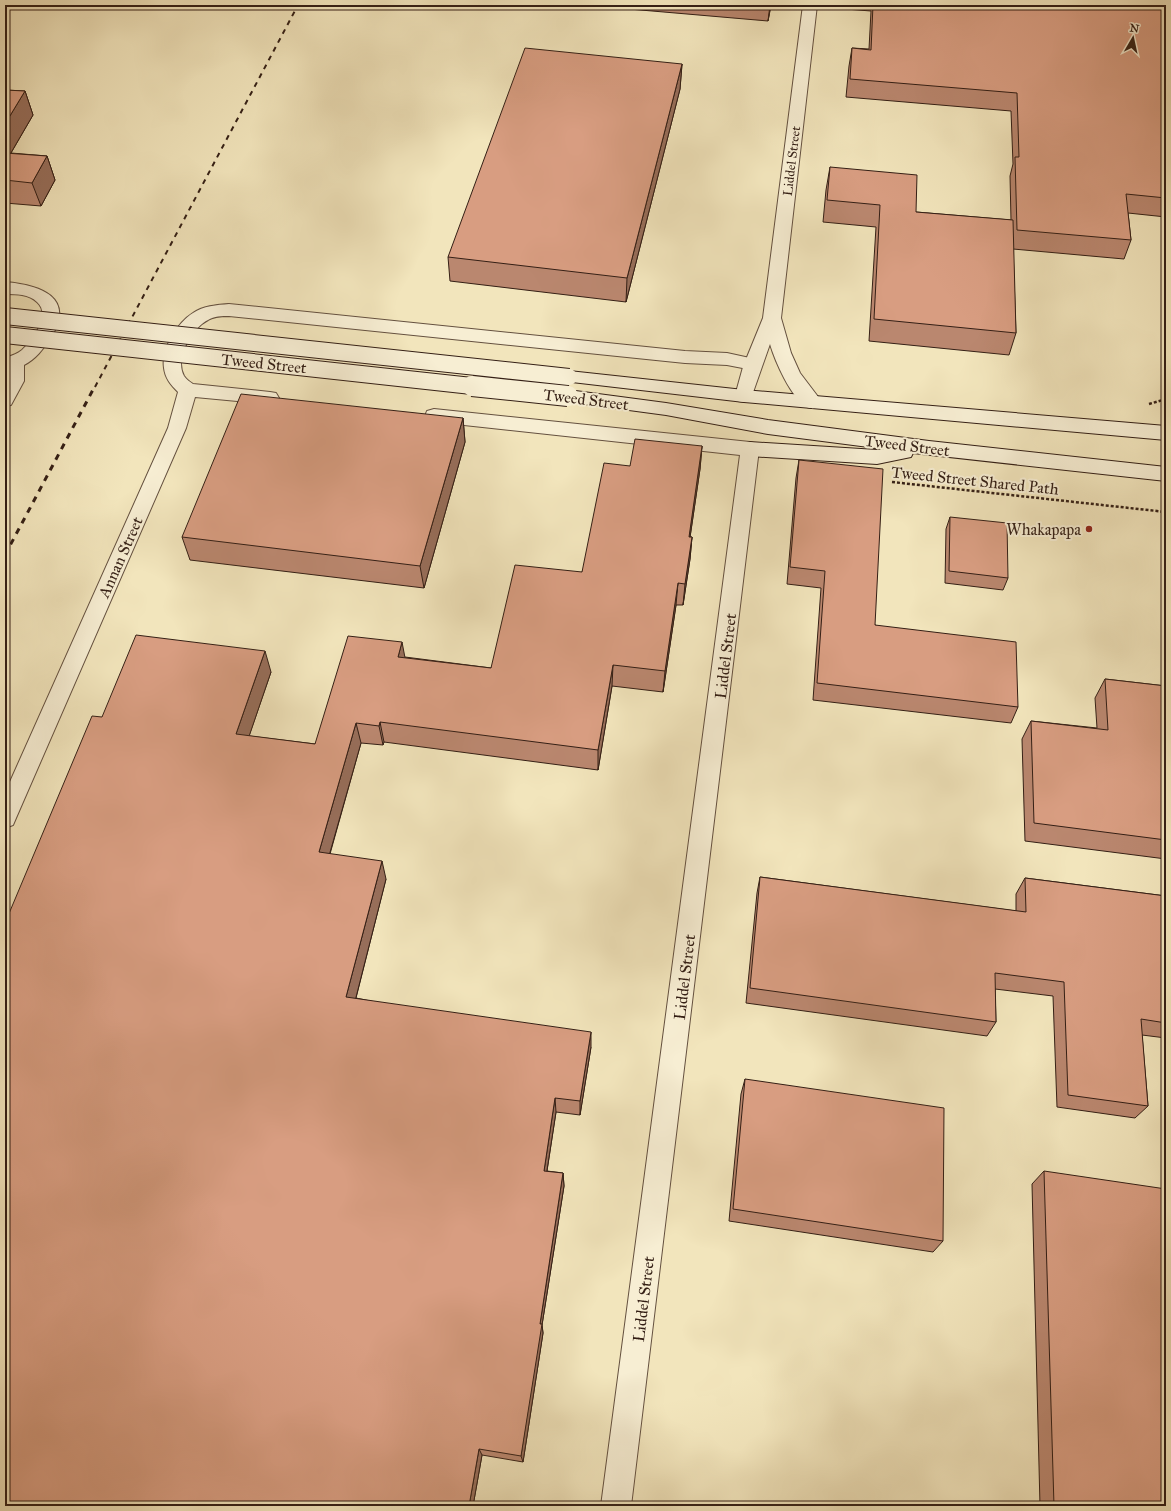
<svg xmlns="http://www.w3.org/2000/svg" width="1171" height="1511" font-family="'IM FELL Great Primer',serif">
  <rect width="100%" height="100%" fill="#f2e5bc"/>
  <filter id="stains"><feTurbulence type="fractalNoise" baseFrequency=".005" numOctaves="4"/><feColorMatrix values="0 0 0 0 .2 0 0 0 0 .09 0 0 0 0 .02 0 0 0 .5 -.17"/></filter>
  <radialGradient id="worn" r=".72"><stop offset=".6" stop-color="#630" stop-opacity="0"/><stop offset="1" stop-color="#630" stop-opacity=".3"/></radialGradient>
  <g fill="none" stroke-linecap="round" stroke-linejoin="round">
    <defs>
      <path id="minor" d="M 5,282 C 40,285 77,297 50,339 C 43,349 36,359 24,365 L 24,381 L 11,405 L 5,406 L 5,358 C 11,356 17,354 22,350 C 32,341 52,315 37,302 C 29,294 16,294 5,294 Z
        M 229,304 L 685,351 L 727,353 L 759,360 L 762,364 L 759,368 L 753,370 L 727,365 L 685,363 L 229,316 C 222,316 214,316 208,320 C 192,328 174,358 184,376 C 186,379 190,382 193,384 L 270,392 L 276,393 L 279,398 L 276,403 L 270,404 L 195,397 L 186,428 L 16,818 L 13,825 L 5,828 L 5,793 L 168,428 L 178,392 C 171,385 165,378 164,368 C 161,349 177,323 193,313 C 203,306 217,305 229,304 Z
        M 434,409 L 750,442 L 757,444 L 759,449 L 631,1506 L 601,1506 L 740,455 L 427,421 L 425,416 L 427,411 Z"/>
      <path id="tertiary" d="M 803,5 L 817,5 L 781,318 L 791,353 L 800,373 L 822,402 L 819,407 C 815,408 812,409 807,407 C 791,398 775,361 770,344 L 750,401 L 744,402 L 738,401 L 735,396 L 743,367 L 763,318 Z"/>
      <path id="secondary" d="M 569,371 L 744,390 L 1166,426 L 1166,440 L 744,402 L 563,381 L 560,377 L 563,373 Z
        M 568,390 L 666,403 L 768,420 L 929,441 L 1166,467 L 1166,481 L 913,453 L 911,457 L 877,464 L 750,456 L 743,454 L 741,449 L 743,444 L 750,442 L 877,450 L 884,449 L 768,434 L 666,415 L 562,401 L 559,396 L 562,391 Z"/>
    </defs>
    <use href="#minor" stroke="#64503f" stroke-width="2"/>
    <use href="#tertiary" stroke="#64503f" stroke-width="2"/>
    <use href="#secondary" stroke="#341f15" stroke-width="2"/>
    <path stroke="#341f15" stroke-width="2.5" stroke-dasharray="3 2" stroke-linecap="butt" d="M 1149,404 L 1166,399
      M 892,482 L 1166,512"/>
    <use href="#minor" fill="#f7eed3" fill-rule="evenodd"/>
    <use href="#tertiary" fill="#f7eed3" fill-rule="evenodd"/>
    <use href="#secondary" fill="#f7eed3" fill-rule="evenodd"/>
    <path stroke="#341f15" stroke-width="2" stroke-dasharray="5 5" stroke-linecap="butt" d="M 95,387 L 298,5"/>
    <path stroke="#341f15" stroke-width="3" stroke-dasharray="6 6" stroke-linecap="butt" d="M 5,555 L 95,386"/>
    <defs>
      <path id="secondary-bridge-far1" d="M 5,316 L 569,377
        M 5,335 L 481,387"/>
      <path id="secondary-bridge" d="M 472,386 L 568,396"/>
    </defs>
    <use href="#secondary-bridge-far1" stroke="#341f15" stroke-width="18" stroke-linecap="butt"/>
    <use href="#secondary-bridge" stroke="#341f15" stroke-width="22" stroke-linecap="butt"/>
    <use href="#secondary-bridge-far1" stroke="#f7eed3" stroke-width="16"/>
    <use href="#secondary-bridge" stroke="#f7eed3" stroke-width="20"/>
  </g>
  <path fill="#ba876f" stroke="#341f15" d="M 629,5 L 771,5 L 768,21 L 629,9 Z
    M 834,5 L 1166,5 L 1166,217 L 1128,213 L 1131,240 L 1124,259 L 1013,249 L 1016,333 L 1009,355 L 869,341 L 876,227 L 823,222 L 826,190 L 830,167 L 916,212 L 1011,220 L 1010,176 L 1013,164 L 1011,111 L 846,97 L 849,66 L 852,48 L 869,49 L 871,11 L 833,8 Z
    M 682,64 L 680,89 L 626,302 L 450,281 L 448,257 Z
    M 5,90 L 25,91 L 33,115 L 11,153 L 47,156 L 55,180 L 41,206 L 5,203 Z
    M 463,418 L 465,442 L 424,588 L 190,560 L 182,537 Z
    M 702,446 L 700,469 L 690,537 L 692,537 L 690,559 L 683,605 L 676,605 L 663,692 L 612,686 L 598,770 L 384,742 L 383,745 L 361,743 L 330,854 L 386,879 L 356,998 L 591,1047 L 580,1115 L 556,1112 L 547,1171 L 563,1173 L 564,1186 L 542,1325 L 543,1333 L 523,1462 L 482,1455 L 473,1506 L 5,1506 L 102,717 L 271,672 L 249,736 L 315,744 L 405,657 L 491,668 L 582,572 L 630,466 Z
    M 799,460 L 875,625 L 1018,707 L 1011,723 L 813,700 L 821,588 L 787,584 L 796,478 Z
    M 950,517 L 1008,578 L 1003,590 L 945,583 L 946,529 Z
    M 1105,679 L 1166,686 L 1166,859 L 1025,841 L 1022,739 L 1031,721 L 1097,728 L 1095,698 Z
    M 760,877 L 1016,911 L 1016,894 L 1025,878 L 1166,896 L 1166,1038 L 1142,1035 L 1148,1106 L 1135,1118 L 1057,1107 L 1053,996 L 995,989 L 996,1022 L 987,1036 L 746,1003 L 757,893 Z
    M 745,1079 L 943,1241 L 933,1252 L 729,1221 L 741,1094 Z
    M 1044,1171 L 1166,1506 L 1040,1506 L 1032,1184 Z"/>
  <path fill="#976e5a" stroke="#341f15" d="M 770,5 L 771,5 L 768,21 Z
    M 682,64 L 680,89 L 626,302 L 627,278 Z
    M 25,91 L 33,115 L 5,163 L 5,124 Z
    M 47,156 L 55,180 L 41,206 L 32,183 Z
    M 463,418 L 465,442 L 424,588 L 420,566 Z
    M 702,446 L 700,469 L 687,558 L 689,537 Z
    M 692,537 L 690,559 L 683,605 L 685,584 Z
    M 678,583 L 676,605 L 663,692 L 665,671 Z
    M 402,642 L 406,663 L 398,657 Z
    M 265,651 L 271,672 L 243,754 L 236,734 Z
    M 613,665 L 612,686 L 598,770 L 598,750 Z
    M 380,722 L 384,742 L 383,745 L 379,726 Z
    M 356,723 L 361,743 L 325,870 L 319,852 Z
    M 382,861 L 386,879 L 352,1013 L 346,997 Z
    M 591,1032 L 591,1047 L 580,1115 L 580,1101 Z
    M 555,1098 L 556,1112 L 545,1183 L 544,1171 Z
    M 563,1173 L 564,1186 L 542,1325 L 543,1333 L 523,1462 L 521,1456 L 540,1324 Z
    M 479,1449 L 482,1455 L 473,1506 L 469,1506 Z"/>
  <path fill="#d89d81" stroke="#341f15" d="M 873,5 L 1166,5 L 1166,198 L 1126,194 L 1131,240 L 1017,230 L 1015,157 L 1019,157 L 1017,93 L 850,79 L 852,48 L 871,50 Z
    M 525,48 L 682,64 L 627,278 L 448,257 Z
    M 5,90 L 25,91 L 5,124 Z
    M 5,153 L 47,156 L 32,183 L 5,180 Z
    M 830,167 L 917,175 L 916,212 L 1013,220 L 1016,333 L 874,319 L 880,205 L 827,200 Z
    M 241,394 L 463,418 L 420,566 L 182,537 Z
    M 635,439 L 702,446 L 689,537 L 692,537 L 685,584 L 678,583 L 665,671 L 613,665 L 598,750 L 380,722 L 379,726 L 356,723 L 319,852 L 382,861 L 346,997 L 591,1032 L 580,1101 L 555,1098 L 544,1171 L 563,1173 L 540,1324 L 542,1324 L 521,1456 L 479,1449 L 469,1506 L 5,1506 L 5,923 L 92,716 L 102,717 L 136,635 L 265,651 L 236,734 L 315,744 L 348,636 L 402,642 L 398,657 L 491,668 L 515,565 L 582,572 L 604,463 L 630,466 Z
    M 799,460 L 883,469 L 875,625 L 1016,642 L 1018,707 L 817,683 L 825,571 L 790,567 Z
    M 950,517 L 1007,523 L 1008,578 L 949,571 Z
    M 1105,679 L 1166,686 L 1166,840 L 1034,823 L 1031,721 L 1108,730 Z
    M 760,877 L 1026,912 L 1025,878 L 1166,896 L 1166,1023 L 1141,1019 L 1148,1106 L 1068,1095 L 1064,982 L 995,973 L 996,1022 L 750,988 Z
    M 745,1079 L 944,1108 L 943,1241 L 733,1209 Z
    M 1044,1171 L 1166,1189 L 1166,1506 L 1054,1506 Z"/>
  <circle fill="#8f2418" stroke="#f7eed3" stroke-width="1.5" cx="1089" cy="529" r="4"/>
  <g text-anchor="middle" stroke-width="4" stroke-linejoin="round" paint-order="stroke">
    <g font-size="13" fill="#341f15" stroke="#f7eed3">
      <text transform="translate(791 161) rotate(-83)" y="5">Liddel Street</text>
    </g>
    <g font-size="16" fill="#341f15" stroke="#f7eed3">
      <text transform="translate(264 363) rotate(6)" y="6">Tweed Street</text>
      <text transform="translate(586 399) rotate(7)" y="6">Tweed Street</text>
      <text transform="translate(907 445) rotate(7)" y="6">Tweed Street</text>
      <text transform="translate(975 480) rotate(6)" y="6">Tweed Street Shared Path</text>
      <text transform="translate(120 557) rotate(-66)" y="6">Annan Street</text>
      <text transform="translate(725 656) rotate(-83)" y="6">Liddel Street</text>
      <text transform="translate(684 977) rotate(-83)" y="6">Liddel Street</text>
      <text transform="translate(643 1299) rotate(-83)" y="6">Liddel Street</text>
    </g>
    <g font-size="16" fill="#341f15" stroke="#f7eed3" text-anchor="end">
      <text x="1081" y="535">Whakapapa</text>
    </g>
  </g>
  <rect width="1171" height="1511" fill="none" stroke="#f2e5bc" stroke-width="20"/>
  <rect x="6" y="6" width="1159" height="1499" fill="none" stroke="#341f15" stroke-width="2"/>
  <rect x="10" y="10" width="1151" height="1491" fill="none" stroke="#341f15"/>
  <g transform="translate(1133 38) rotate(9)" stroke="#f7eed3" stroke-width="3" paint-order="stroke">
  <path d="M0-3L7 15L0 10L-7 15Z" fill="#341f15"/>
  <text y="-6" font-size="11" font-weight="bold" text-anchor="middle" fill="#341f15">N</text>
  </g>
  <rect width="100%" height="100%" filter="url(#stains)"/>
  <rect width="100%" height="100%" fill="url(#worn)"/>
</svg>
